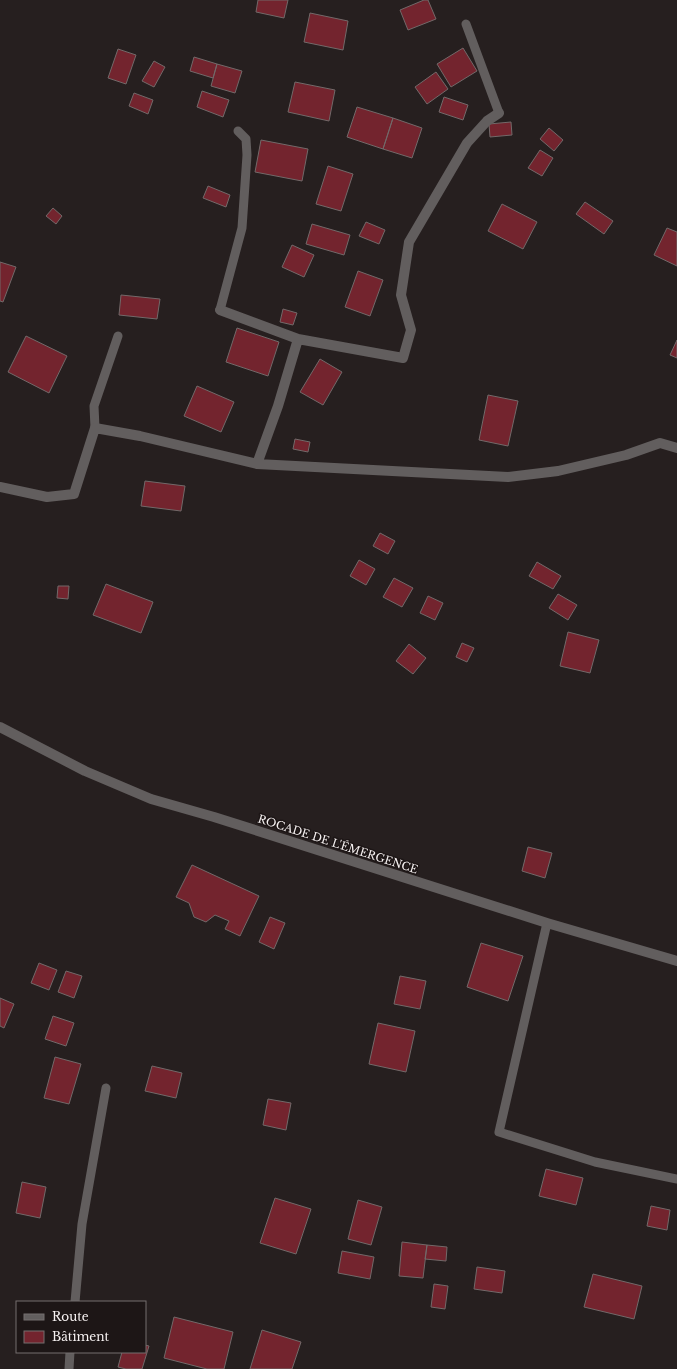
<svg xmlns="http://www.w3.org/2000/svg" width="677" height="1369" font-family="'Libre Baskerville',serif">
  <rect width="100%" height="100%" fill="#261f1f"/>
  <path fill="#73242e" stroke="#726969" d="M 258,0 L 288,0 L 284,18 L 256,12 Z
    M 424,0 L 428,0 L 436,19 L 408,30 L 400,10 Z
    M 310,13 L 348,21 L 343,50 L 304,42 Z
    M 463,48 L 477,71 L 451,87 L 437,64 Z
    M 118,49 L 136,55 L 126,84 L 108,78 Z
    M 194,57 L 217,64 L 213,78 L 190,71 Z
    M 154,61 L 165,67 L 154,87 L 142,81 Z
    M 217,64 L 242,71 L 235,93 L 211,86 Z
    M 436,72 L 448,89 L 427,104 L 415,87 Z
    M 295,82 L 335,90 L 329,121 L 288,112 Z
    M 202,91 L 229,100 L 223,117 L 197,107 Z
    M 134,93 L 153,100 L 148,114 L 129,106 Z
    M 444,97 L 468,105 L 463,120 L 439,112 Z
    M 357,107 L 393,118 L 383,149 L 347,137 Z
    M 393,118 L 422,128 L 412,158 L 383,149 Z
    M 511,122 L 512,135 L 490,137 L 489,124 Z
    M 549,128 L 563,140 L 554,151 L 540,139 Z
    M 261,140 L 308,149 L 302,181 L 255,172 Z
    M 540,150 L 553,158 L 542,176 L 528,168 Z
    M 328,166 L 353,174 L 341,211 L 316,204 Z
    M 208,186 L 230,195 L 226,207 L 203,198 Z
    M 585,202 L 613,221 L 604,234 L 576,214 Z
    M 502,204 L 537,222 L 523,249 L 488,231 Z
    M 53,208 L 62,216 L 56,224 L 46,216 Z
    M 366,222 L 385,230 L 379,244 L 359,236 Z
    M 312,224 L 350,235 L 344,255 L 306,244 Z
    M 667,228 L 677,232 L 677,266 L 654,255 Z
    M 292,245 L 314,255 L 304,277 L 282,267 Z
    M 0,262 L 16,267 L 3,302 L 0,301 Z
    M 358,271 L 383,280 L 370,316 L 345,307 Z
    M 121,295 L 160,299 L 157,319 L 119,315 Z
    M 283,309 L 297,313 L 293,325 L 280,322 Z
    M 237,328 L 279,342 L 268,376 L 226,362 Z
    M 26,336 L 67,356 L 49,393 L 8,372 Z
    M 677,340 L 677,358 L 670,355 Z
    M 320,359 L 342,372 L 323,405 L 300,392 Z
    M 197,386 L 234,402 L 221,432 L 184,416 Z
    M 488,395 L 518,401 L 508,446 L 479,440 Z
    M 295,439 L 310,442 L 308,452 L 293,449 Z
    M 145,481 L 185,486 L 181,511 L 141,506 Z
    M 380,533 L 395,541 L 388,554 L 373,546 Z
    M 359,560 L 375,569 L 366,585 L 350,576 Z
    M 537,562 L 561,576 L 553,589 L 529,576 Z
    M 394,578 L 413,588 L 402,607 L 383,597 Z
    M 106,584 L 153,602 L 141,633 L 93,615 Z
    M 58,586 L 69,586 L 68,599 L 57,598 Z
    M 558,594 L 577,605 L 568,620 L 549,608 Z
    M 428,596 L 443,603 L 435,620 L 420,613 Z
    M 568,632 L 599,640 L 590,673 L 560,666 Z
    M 462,643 L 474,648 L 467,662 L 456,657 Z
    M 409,644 L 426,658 L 413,674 L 396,661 Z
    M 528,847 L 552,853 L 545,878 L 522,871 Z
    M 192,865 L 259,896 L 240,936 L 225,929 L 229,921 L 215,915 L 206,922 L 194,917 L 189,903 L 176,897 Z
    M 270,917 L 285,923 L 274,949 L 259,942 Z
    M 481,943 L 523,956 L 508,1001 L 467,987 Z
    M 39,963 L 57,970 L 49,990 L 31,983 Z
    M 66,971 L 82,976 L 74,998 L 58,992 Z
    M 400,976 L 426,981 L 420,1009 L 394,1004 Z
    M 0,998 L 14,1004 L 4,1028 L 0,1026 Z
    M 53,1016 L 74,1023 L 66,1046 L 45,1039 Z
    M 378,1023 L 415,1031 L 406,1072 L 369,1064 Z
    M 55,1057 L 81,1064 L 69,1104 L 44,1098 Z
    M 152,1066 L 182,1073 L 176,1098 L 145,1091 Z
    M 268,1099 L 291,1103 L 286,1130 L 263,1125 Z
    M 546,1169 L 583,1178 L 576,1205 L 539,1196 Z
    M 22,1182 L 46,1187 L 40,1218 L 16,1213 Z
    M 275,1198 L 311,1209 L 296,1254 L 260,1243 Z
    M 358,1200 L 382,1207 L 371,1245 L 348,1239 Z
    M 651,1206 L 670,1210 L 667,1230 L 647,1226 Z
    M 402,1242 L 427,1245 L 423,1278 L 399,1276 Z
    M 427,1245 L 447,1247 L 446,1261 L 425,1259 Z
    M 342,1251 L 374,1257 L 370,1279 L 338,1273 Z
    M 477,1267 L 505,1271 L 502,1293 L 474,1289 Z
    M 593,1274 L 642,1286 L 634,1319 L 584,1307 Z
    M 434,1284 L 448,1286 L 445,1309 L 431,1307 Z
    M 174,1317 L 233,1332 L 224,1369 L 207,1369 L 164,1358 Z
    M 262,1330 L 301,1342 L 292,1369 L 250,1369 Z
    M 145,1345 L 149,1346 L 142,1369 L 126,1369 L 118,1367 L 122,1352 L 145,1352 Z"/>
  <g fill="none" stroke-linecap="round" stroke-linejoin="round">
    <path stroke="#625e5e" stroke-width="9" d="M 466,24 L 499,113
      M 220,310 L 242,228 L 247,155 L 246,139 L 238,131
      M 95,428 L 94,406 L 118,336
      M 547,923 L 499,1132 L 595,1162 L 677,1179
      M 75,1302 L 82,1224 L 106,1088
      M 69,1369 L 70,1352"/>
    <path stroke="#625e5e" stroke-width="10" d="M 220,310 L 298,339 L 403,358 L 411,330 L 401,295 L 409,242 L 467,143 L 487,121 L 499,113
      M 257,464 L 278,406 L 298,339
      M 0,487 L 47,497 L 74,494 L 95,428 L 140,436 L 257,464 L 508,477 L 558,471 L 626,455 L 660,443 L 677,448"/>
    <path stroke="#625e5e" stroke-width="10" d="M 0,727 L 85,771 L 151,799 L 214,817 L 547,923 L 677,961"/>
  </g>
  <g text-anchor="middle" stroke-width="3" stroke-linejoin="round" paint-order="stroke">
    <g font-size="11" fill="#f6f1f1" stroke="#1d1616">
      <text transform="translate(338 844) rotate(18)" y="4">ROCADE DE L'ÉMERGENCE</text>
    </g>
  </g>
  <rect x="16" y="1301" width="130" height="52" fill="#1d1616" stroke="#746e6e"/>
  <rect x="24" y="1314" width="20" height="6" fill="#625e5e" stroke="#746e6e"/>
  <text x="52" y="1321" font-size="12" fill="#f6f1f1">Route</text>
  <rect x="24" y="1331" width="20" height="12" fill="#73242e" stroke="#746e6e"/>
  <text x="52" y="1341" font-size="12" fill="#f6f1f1">Bâtiment</text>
</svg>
